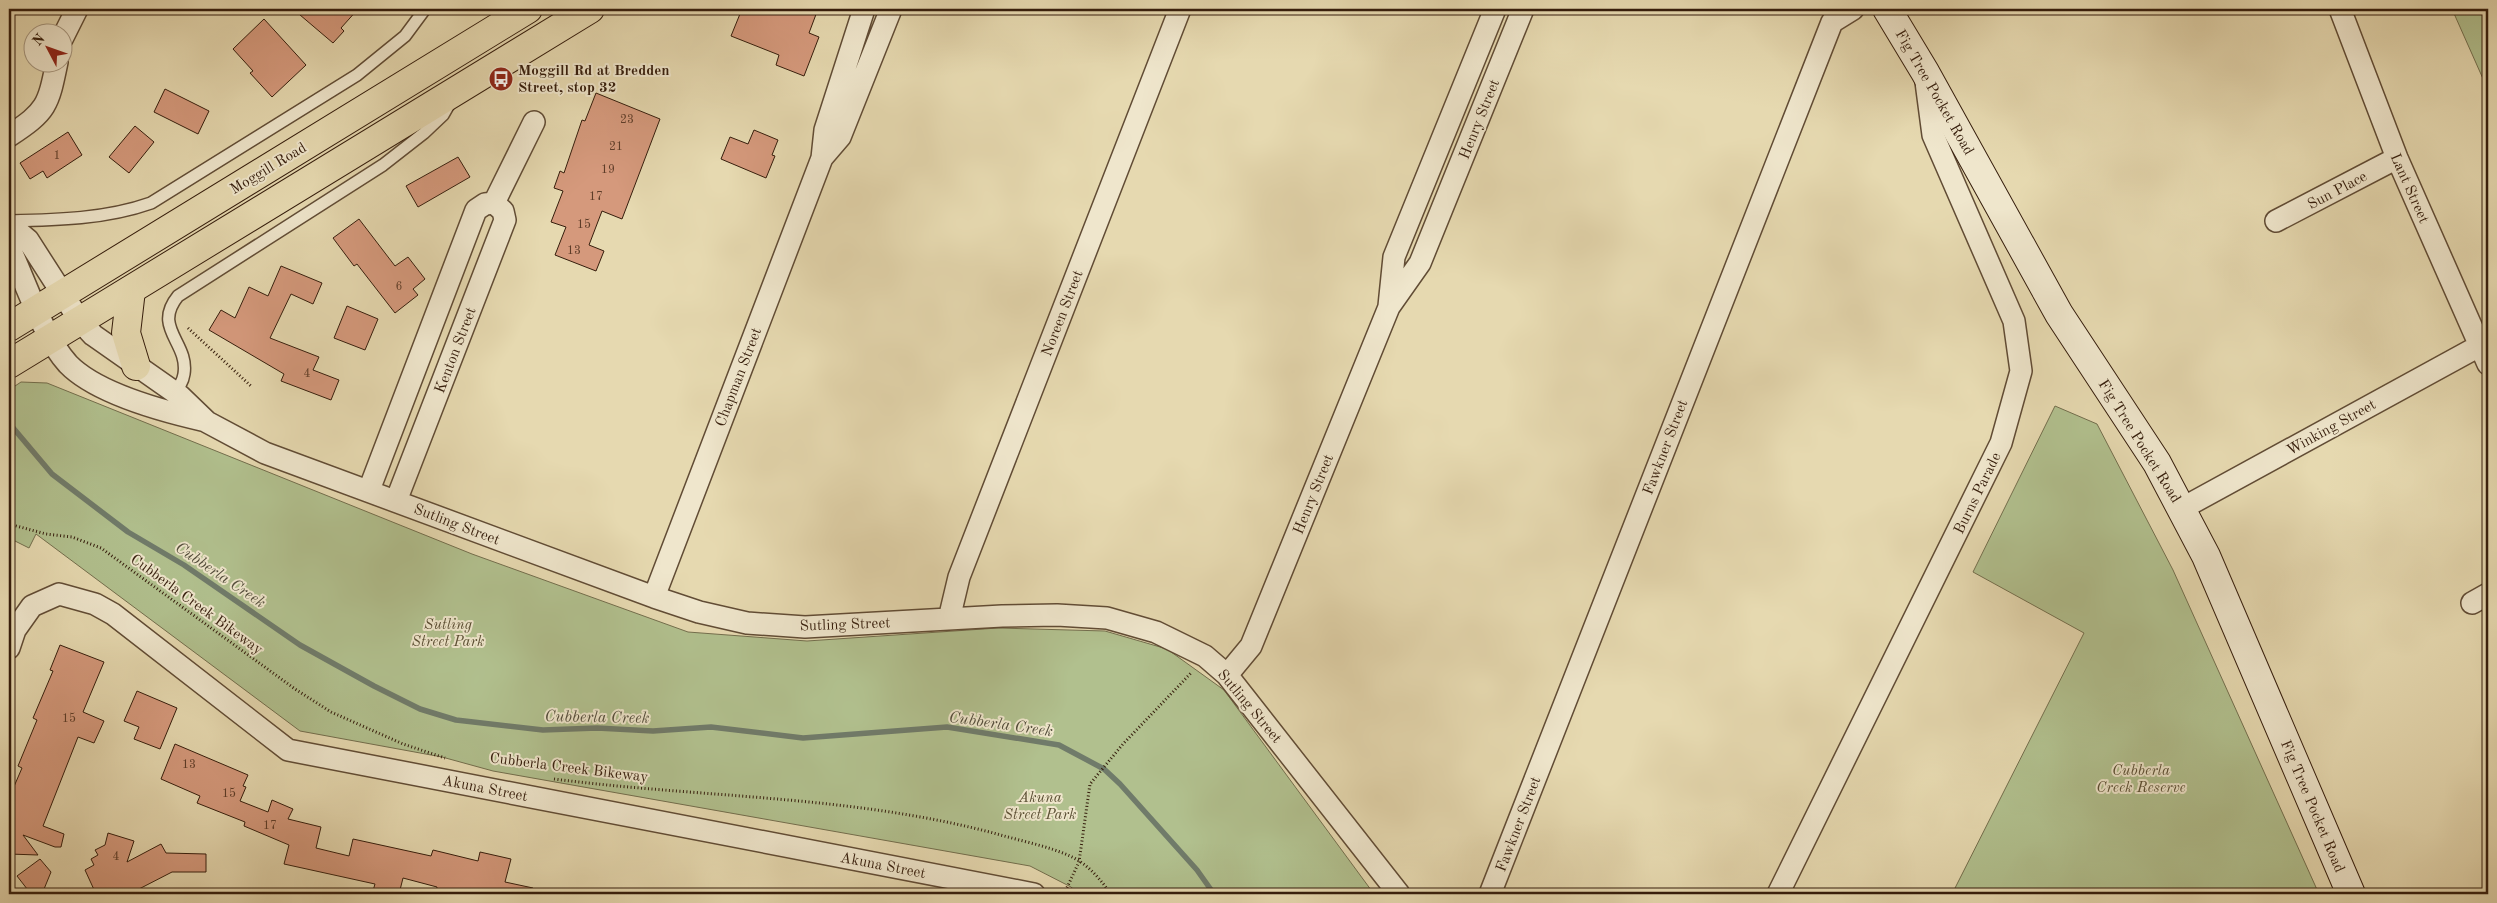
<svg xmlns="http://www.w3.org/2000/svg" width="2497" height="903" font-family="'Old Standard TT',serif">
  <rect width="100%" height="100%" fill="#e6d9b0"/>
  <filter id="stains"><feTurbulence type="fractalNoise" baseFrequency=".004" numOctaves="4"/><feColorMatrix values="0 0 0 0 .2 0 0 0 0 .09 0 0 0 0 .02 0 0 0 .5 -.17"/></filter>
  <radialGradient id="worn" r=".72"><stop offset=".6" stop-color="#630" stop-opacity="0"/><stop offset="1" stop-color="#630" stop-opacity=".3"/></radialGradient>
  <path fill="#b1c08e" stroke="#736e4d" d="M 2452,9 L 2488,9 L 2488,90 Z
    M 21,382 L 47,383 L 472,554 L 688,632 L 807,641 L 998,628 L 1105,631 L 1167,649 L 1224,690 L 1374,894 L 1079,894 L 1071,887 L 1030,866 L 493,771 L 442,757 L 300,731 L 36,534 L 29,548 L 9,538 L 9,390 Z
    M 2055,406 L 2097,424 L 2173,570 L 2319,894 L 1952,894 L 2084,633 L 1973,572 Z"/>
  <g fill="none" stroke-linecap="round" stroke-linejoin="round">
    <path stroke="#707b6a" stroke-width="5.5" d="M 9,423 L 52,474 L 128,532 L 184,565 L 300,645 L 374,686 L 420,709 L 456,720 L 543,730 L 597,728 L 653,731 L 711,727 L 803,738 L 947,727 L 1059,745 L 1104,769 L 1120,784 L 1197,870 L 1214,894"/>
  </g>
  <path fill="#d5997c" stroke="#351d0c" d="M 293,9 L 358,9 L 341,28 L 344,31 L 333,43 Z
    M 742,9 L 818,9 L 809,33 L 819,37 L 804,76 L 776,65 L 779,55 L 731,36 Z
    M 264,19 L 306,65 L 272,97 L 250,73 L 253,71 L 233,49 Z
    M 165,89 L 209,111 L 198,134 L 154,112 Z
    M 596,93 L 660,119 L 622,219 L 602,211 L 589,245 L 604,251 L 596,271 L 555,255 L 566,227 L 551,222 L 563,191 L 554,188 L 560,171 L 564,173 L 582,120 L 585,121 Z
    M 135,126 L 154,142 L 129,173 L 109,157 Z
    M 754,130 L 778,140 L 772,155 L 775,156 L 766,178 L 721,159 L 730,137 L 748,144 Z
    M 68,132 L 82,155 L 47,178 L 43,171 L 30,179 L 20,163 Z
    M 458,157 L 470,177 L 418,207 L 406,186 Z
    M 359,219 L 395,266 L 408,257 L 425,279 L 413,289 L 418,295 L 395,313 L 357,264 L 354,266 L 333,238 Z
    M 281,266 L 322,283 L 313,304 L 291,294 L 270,338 L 319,357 L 313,370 L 339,380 L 331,400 L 281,381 L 284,374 L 209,330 L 221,310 L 235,318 L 249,287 L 268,296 Z
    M 347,306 L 378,319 L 365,350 L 334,338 Z
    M 60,645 L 104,662 L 83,712 L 104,721 L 94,743 L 78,737 L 43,826 L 64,834 L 61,847 L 55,847 L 23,835 L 38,855 L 9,854 L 9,798 L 22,768 L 18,766 L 37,720 L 33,718 L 53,671 L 50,670 Z
    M 137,691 L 177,708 L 160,749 L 134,739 L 139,727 L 124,721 Z
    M 175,744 L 248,775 L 243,786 L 246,787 L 240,801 L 268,812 L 272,800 L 293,809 L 288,819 L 321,827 L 316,848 L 349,856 L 353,839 L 431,856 L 433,850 L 478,861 L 480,852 L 511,859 L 505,882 L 533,888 L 532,894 L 436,894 L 437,887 L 403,878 L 399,894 L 372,894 L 375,884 L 284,864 L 289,845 L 244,826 L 245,822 L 197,803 L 200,796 L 161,779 Z
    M 108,833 L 134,841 L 127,862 L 161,844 L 166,853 L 206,854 L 206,872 L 172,872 L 139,889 L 142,894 L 96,894 L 85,870 L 94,865 L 91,859 L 98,855 L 95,850 L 105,845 Z
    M 40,859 L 51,872 L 42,894 L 31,894 L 17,876 Z"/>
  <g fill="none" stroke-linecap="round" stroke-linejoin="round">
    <defs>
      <path id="service" d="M 9,221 C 56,220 106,219 151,203 L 357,75 L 405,36 L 425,9
        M 173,396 C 178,389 183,382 184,374 C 189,342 152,328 178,296 L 383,165 L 424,133 L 443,115 L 451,101"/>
      <path id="minor" d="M 2340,9 L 2397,158 L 2488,364
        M 62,39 L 77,9
        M 9,136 C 47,111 48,106 57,62
        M 822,158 L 840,137 L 891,9
        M 494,203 L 534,122
        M 2276,221 L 2397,158
        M 9,224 L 28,240 L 80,321 L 93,335 L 180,396 L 207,422 L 265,453 L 654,597 L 699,612 L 747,623 L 805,627 L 1002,616 L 1057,615 L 1107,618 L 1156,632 L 1205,656 L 1227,675 L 1399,894
        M 9,241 L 11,251 C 26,284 44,338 68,364 C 97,394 166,412 206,421
        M 1389,306 L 1394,257 L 1495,9
        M 369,490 L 476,210 L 485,204 L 494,203 L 503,211 L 505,220 L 396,501
        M 2181,509 L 2481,345
        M 654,597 L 822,158 L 825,130 L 864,9
        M 2472,603 L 2488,594
        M 949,619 L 959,577 L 1180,9
        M 9,648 L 15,630 L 32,606 L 59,594 L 95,604 L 113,614 L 288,750 L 1034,894
        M 1227,675 L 1251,646 L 1389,307 L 1420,263 L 1523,9
        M 1490,894 L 1832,22 L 1853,9
        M 1778,894 L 2001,443 L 2021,371 L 2014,321 L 1933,135 L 1926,82"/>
      <path id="secondary" d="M 1887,9 L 1925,72 L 2059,314 L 2157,463 L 2206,556 L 2351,894"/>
      <path id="primary" d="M 131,290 L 126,333 L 136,366"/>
      <path id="trunk" d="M 9,327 L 528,9
        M 9,364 L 590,9"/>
    </defs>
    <use href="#service" stroke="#614c35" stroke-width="14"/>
    <use href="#minor" stroke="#614c35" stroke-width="24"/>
    <use href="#secondary" stroke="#351d0c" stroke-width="30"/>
    <use href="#primary" stroke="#351d0c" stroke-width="30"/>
    <use href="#trunk" stroke="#351d0c" stroke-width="30"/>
    <path stroke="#351d0c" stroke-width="3" stroke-dasharray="1 2.5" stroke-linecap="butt" d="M 188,328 L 252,387
      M 9,524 L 46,534 L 72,537 L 101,548 L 295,689 L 331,712 L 403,744 L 445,758
      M 554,779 C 702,798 853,795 997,834 C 1021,841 1048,846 1070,856 C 1088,864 1100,879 1111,894
      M 1064,894 L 1079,862 L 1090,784 L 1123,744 L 1192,672"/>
    <use href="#service" stroke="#efe6cc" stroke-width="11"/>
    <use href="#minor" stroke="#efe6cc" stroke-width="21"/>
    <use href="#secondary" stroke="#efe6cc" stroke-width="28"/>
    <use href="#primary" stroke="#e6d9b0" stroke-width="28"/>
    <use href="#trunk" stroke="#e6d9b0" stroke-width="28"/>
  </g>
  <defs>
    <symbol id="bus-disc" viewBox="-11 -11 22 22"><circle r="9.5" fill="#8f2418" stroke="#efe6cc"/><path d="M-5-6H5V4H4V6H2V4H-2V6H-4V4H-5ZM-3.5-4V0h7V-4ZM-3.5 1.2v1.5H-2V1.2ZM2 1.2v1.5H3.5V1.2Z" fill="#fff"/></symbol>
  </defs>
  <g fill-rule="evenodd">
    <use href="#bus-disc" x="487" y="65" width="28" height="28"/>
  </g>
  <g text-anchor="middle" stroke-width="4" stroke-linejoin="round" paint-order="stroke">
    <g font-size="12" fill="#5d3c28">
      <text x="627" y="123">23</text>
      <text x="616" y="150">21</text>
      <text x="57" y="159">1</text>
      <text x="608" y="173">19</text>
      <text x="596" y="200">17</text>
      <text x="584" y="228">15</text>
      <text x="574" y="254">13</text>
      <text x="399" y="290">6</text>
      <text x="307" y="377">4</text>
      <text x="69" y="722">15</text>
      <text x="189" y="768">13</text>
      <text x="229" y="797">15</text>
      <text x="270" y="829">17</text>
      <text x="116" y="860">4</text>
    </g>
    <g font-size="15" font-weight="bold" fill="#351d0c" stroke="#efe6cc" text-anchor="start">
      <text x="518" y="75">Moggill Rd at Bredden<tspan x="518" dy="17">Street, stop 32</tspan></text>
    </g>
    <g font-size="15" fill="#351d0c" stroke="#efe6cc">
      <text transform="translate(1935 92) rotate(60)" y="5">Fig Tree Pocket Road</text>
      <text transform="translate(1479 119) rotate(-68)" y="5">Henry Street</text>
      <text transform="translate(268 168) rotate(-31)" y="5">Moggill Road</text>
      <text transform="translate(2410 188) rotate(66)" y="5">Lant Street</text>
      <text transform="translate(2337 190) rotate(-28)" y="5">Sun Place</text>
      <text transform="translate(1062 313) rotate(-69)" y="5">Noreen Street</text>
      <text transform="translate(455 350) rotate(-69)" y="5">Kenton Street</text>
      <text transform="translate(738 377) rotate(-69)" y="5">Chapman Street</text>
      <text transform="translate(2331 427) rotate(-29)" y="5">Winking Street</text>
      <text transform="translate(2140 441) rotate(58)" y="5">Fig Tree Pocket Road</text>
      <text transform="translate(1665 447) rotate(-69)" y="5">Fawkner Street</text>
      <text transform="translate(1977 493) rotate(-64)" y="5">Burns Parade</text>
      <text transform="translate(1313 494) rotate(-68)" y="5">Henry Street</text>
      <text transform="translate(457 524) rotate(21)" y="5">Sutling Street</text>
      <text transform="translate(197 604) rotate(36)" y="5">Cubberla Creek Bikeway</text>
      <text transform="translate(845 624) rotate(-2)" y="5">Sutling Street</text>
      <text transform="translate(1250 706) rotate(50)" y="5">Sutling Street</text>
      <text transform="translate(569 767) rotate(7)" y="5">Cubberla Creek Bikeway</text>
      <text transform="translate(485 788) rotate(11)" y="5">Akuna Street</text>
      <text transform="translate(2313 806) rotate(67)" y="5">Fig Tree Pocket Road</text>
      <text transform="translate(1518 824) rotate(-69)" y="5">Fawkner Street</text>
      <text transform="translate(883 865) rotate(11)" y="5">Akuna Street</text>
    </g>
    <g font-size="15" font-style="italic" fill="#5a4e33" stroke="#efe6cc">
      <text x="448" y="629">Sutling<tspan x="448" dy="17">Street Park</tspan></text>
      <text x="2141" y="775">Cubberla<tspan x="2141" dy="17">Creek Reserve</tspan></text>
      <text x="1040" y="802">Akuna<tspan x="1040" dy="17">Street Park</tspan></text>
    </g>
    <g font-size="16" font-style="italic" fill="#524c3b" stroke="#efe6cc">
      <text transform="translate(221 574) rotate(34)" y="6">Cubberla Creek</text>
      <text transform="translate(597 716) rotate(1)" y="6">Cubberla Creek</text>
      <text transform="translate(1001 723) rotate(8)" y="6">Cubberla Creek</text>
    </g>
  </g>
  <rect width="2497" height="903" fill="none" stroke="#e6d9b0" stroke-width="30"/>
  <rect x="10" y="10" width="2477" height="883" fill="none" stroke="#351d0c" stroke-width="2.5"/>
  <rect x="15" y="15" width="2467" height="873" fill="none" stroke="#351d0c"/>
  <g transform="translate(48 48) rotate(311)"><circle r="24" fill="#efe6cc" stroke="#a5967f"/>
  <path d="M0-4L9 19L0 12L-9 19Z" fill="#8f2418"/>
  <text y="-8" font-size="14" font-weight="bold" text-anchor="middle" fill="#351d0c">N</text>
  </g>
  <rect width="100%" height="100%" filter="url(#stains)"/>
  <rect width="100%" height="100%" fill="url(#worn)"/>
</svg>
